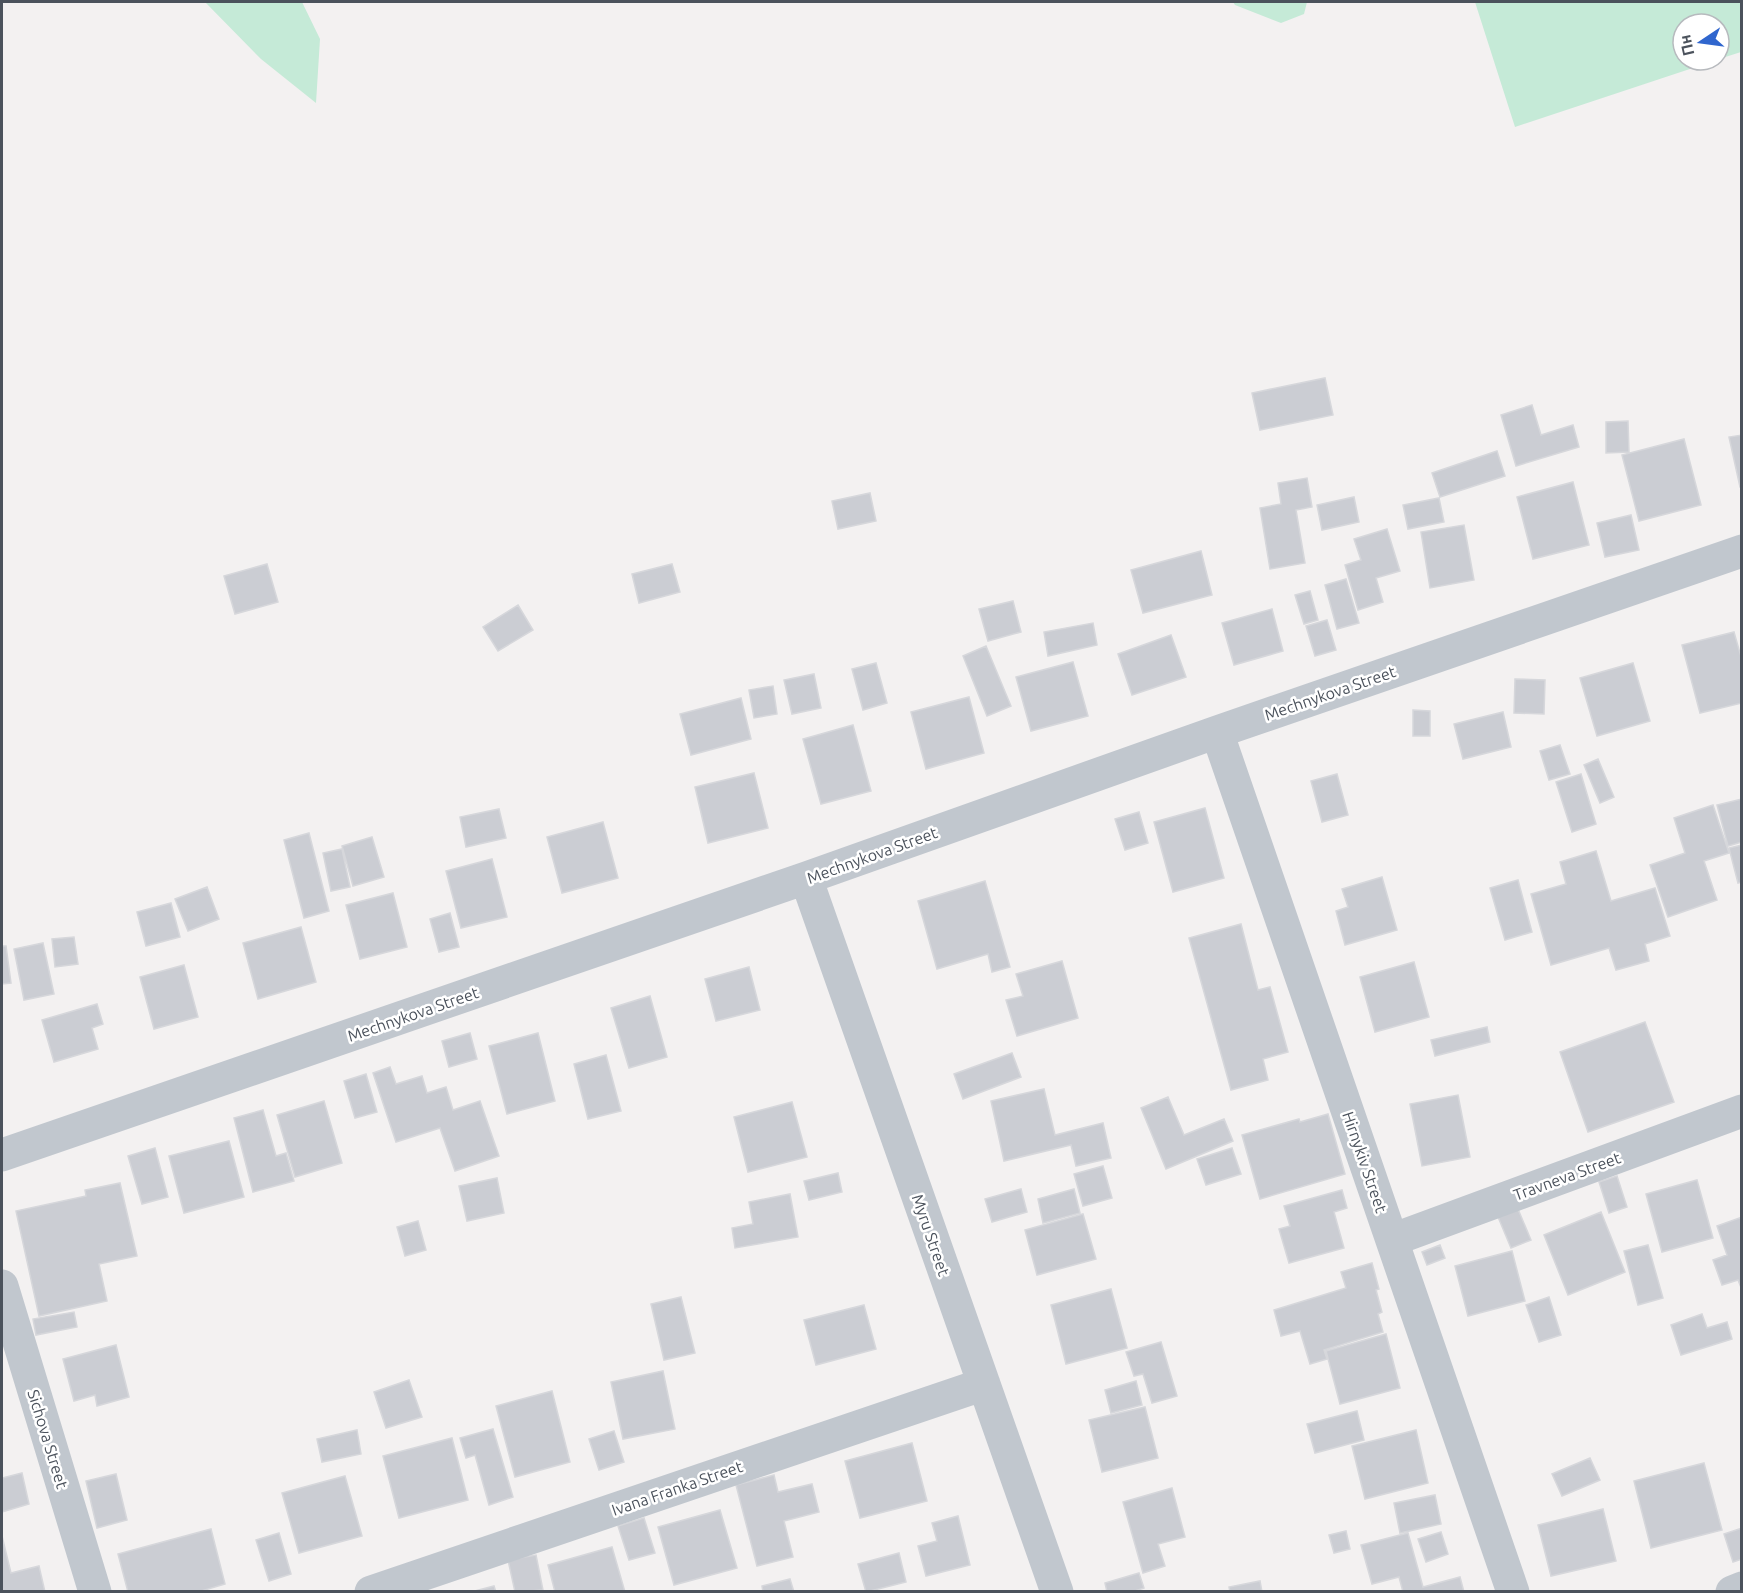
<svg xmlns="http://www.w3.org/2000/svg" width="1743" height="1593" font-family="Ubuntu,sans-serif">
  <rect width="100%" height="100%" fill="#f3f1f1"/>
  <path fill="#c5ead7" d="M 205,2 L 302,2 L 320,39 L 316,103 L 261,59 Z
    M 1233,2 L 1307,2 L 1304,14 L 1281,23 L 1235,5 Z
    M 1475,2 L 1741,2 L 1741,52 L 1719,59 L 1719,24 L 1683,24 L 1683,60 L 1717,60 L 1515,127 Z"/>
  <path fill="#cbcdd3" stroke="#d6d7db" stroke-width="1.5" d="M 1325,378 L 1333,415 L 1260,430 L 1252,393 Z
    M 1532,405 L 1541,435 L 1573,425 L 1579,447 L 1516,466 L 1501,415 Z
    M 1628,421 L 1629,452 L 1606,453 L 1606,422 Z
    M 1742,435 L 1742,487 L 1740,487 L 1729,437 Z
    M 1684,439 L 1701,505 L 1639,521 L 1622,455 Z
    M 1497,451 L 1505,476 L 1440,497 L 1432,473 Z
    M 1307,478 L 1312,507 L 1296,510 L 1305,563 L 1270,569 L 1260,508 L 1281,504 L 1278,483 Z
    M 1573,482 L 1589,545 L 1533,559 L 1517,497 Z
    M 870,493 L 876,521 L 838,529 L 832,501 Z
    M 1354,497 L 1359,522 L 1322,530 L 1317,505 Z
    M 1439,498 L 1444,522 L 1408,529 L 1403,505 Z
    M 1631,515 L 1639,550 L 1605,557 L 1597,523 Z
    M 1464,525 L 1474,580 L 1430,588 L 1421,532 Z
    M 1387,529 L 1400,571 L 1376,578 L 1383,602 L 1358,610 L 1345,565 L 1361,560 L 1354,539 Z
    M 1201,551 L 1212,595 L 1143,613 L 1131,570 Z
    M 267,564 L 278,602 L 235,614 L 224,576 Z
    M 672,564 L 680,592 L 639,603 L 632,574 Z
    M 1346,579 L 1359,623 L 1337,629 L 1325,585 Z
    M 1310,591 L 1318,620 L 1304,624 L 1295,595 Z
    M 1013,601 L 1021,632 L 988,641 L 979,609 Z
    M 518,605 L 533,630 L 498,651 L 483,627 Z
    M 1272,609 L 1283,651 L 1234,665 L 1222,623 Z
    M 1327,620 L 1336,650 L 1315,656 L 1306,626 Z
    M 1093,623 L 1097,645 L 1048,656 L 1044,632 Z
    M 1734,632 L 1742,660 L 1742,703 L 1700,713 L 1682,645 Z
    M 1171,635 L 1186,677 L 1132,695 L 1118,654 Z
    M 986,646 L 1011,706 L 987,716 L 963,656 Z
    M 1073,662 L 1088,716 L 1031,731 L 1016,677 Z
    M 876,663 L 887,703 L 863,710 L 852,669 Z
    M 1633,663 L 1650,721 L 1597,736 L 1580,678 Z
    M 814,674 L 821,708 L 792,714 L 784,680 Z
    M 1515,679 L 1545,680 L 1544,714 L 1514,713 Z
    M 773,686 L 777,714 L 754,718 L 749,690 Z
    M 969,697 L 984,753 L 926,769 L 911,712 Z
    M 741,698 L 751,739 L 691,755 L 680,714 Z
    M 1413,710 L 1430,711 L 1430,736 L 1413,736 Z
    M 1503,712 L 1511,747 L 1463,759 L 1454,724 Z
    M 853,725 L 871,791 L 821,804 L 803,739 Z
    M 1560,745 L 1570,774 L 1549,780 L 1540,751 Z
    M 1598,759 L 1614,797 L 1600,803 L 1584,765 Z
    M 754,773 L 768,828 L 708,843 L 695,787 Z
    M 1337,774 L 1348,815 L 1322,822 L 1311,781 Z
    M 1581,774 L 1596,824 L 1572,832 L 1556,782 Z
    M 1742,799 L 1742,842 L 1728,846 L 1717,805 Z
    M 1713,805 L 1729,853 L 1704,861 L 1717,900 L 1668,917 L 1650,865 L 1685,853 L 1674,818 Z
    M 1205,808 L 1224,878 L 1173,892 L 1154,822 Z
    M 499,809 L 506,838 L 466,847 L 460,817 Z
    M 1139,812 L 1148,843 L 1125,850 L 1115,819 Z
    M 603,822 L 618,878 L 562,893 L 547,837 Z
    M 309,833 L 329,911 L 304,918 L 284,840 Z
    M 372,837 L 384,877 L 353,886 L 342,846 Z
    M 1742,845 L 1742,882 L 1738,883 L 1729,848 Z
    M 342,849 L 350,887 L 331,891 L 323,853 Z
    M 1596,851 L 1611,901 L 1655,888 L 1670,936 L 1645,944 L 1649,961 L 1616,970 L 1609,948 L 1551,965 L 1531,894 L 1566,884 L 1560,862 Z
    M 492,859 L 507,917 L 461,928 L 446,871 Z
    M 1382,877 L 1397,930 L 1345,945 L 1336,911 L 1348,907 L 1342,889 Z
    M 1518,880 L 1532,932 L 1505,940 L 1490,888 Z
    M 985,881 L 1010,967 L 992,972 L 988,954 L 937,969 L 918,901 Z
    M 207,887 L 219,919 L 188,931 L 175,899 Z
    M 393,893 L 407,947 L 360,959 L 346,905 Z
    M 171,903 L 180,937 L 146,946 L 137,912 Z
    M 450,913 L 459,947 L 439,952 L 430,919 Z
    M 1241,924 L 1258,990 L 1270,987 L 1288,1052 L 1263,1059 L 1268,1080 L 1231,1090 L 1189,938 Z
    M 301,927 L 316,982 L 258,999 L 243,943 Z
    M 74,937 L 78,964 L 55,967 L 52,939 Z
    M 43,943 L 54,994 L 24,1000 L 14,949 Z
    M 2,946 L 6,946 L 11,983 L 2,984 Z
    M 1062,961 L 1078,1018 L 1017,1036 L 1006,1000 L 1023,996 L 1016,974 Z
    M 1414,962 L 1429,1017 L 1375,1032 L 1360,977 Z
    M 184,965 L 198,1017 L 154,1029 L 140,977 Z
    M 749,967 L 760,1010 L 716,1021 L 705,979 Z
    M 650,996 L 667,1057 L 629,1068 L 611,1008 Z
    M 97,1004 L 103,1024 L 92,1028 L 98,1049 L 54,1062 L 42,1020 Z
    M 1645,1022 L 1674,1102 L 1588,1132 L 1560,1052 Z
    M 1487,1027 L 1490,1042 L 1435,1056 L 1431,1040 Z
    M 470,1033 L 477,1059 L 449,1067 L 442,1041 Z
    M 538,1033 L 555,1101 L 507,1114 L 489,1046 Z
    M 1012,1053 L 1021,1077 L 963,1099 L 954,1074 Z
    M 606,1055 L 621,1111 L 588,1119 L 574,1064 Z
    M 390,1067 L 396,1084 L 422,1076 L 427,1093 L 446,1087 L 453,1110 L 480,1101 L 499,1156 L 455,1171 L 440,1128 L 396,1142 L 373,1073 Z
    M 366,1074 L 377,1112 L 355,1118 L 344,1081 Z
    M 1044,1089 L 1055,1135 L 1103,1123 L 1111,1158 L 1076,1166 L 1071,1145 L 1004,1161 L 991,1101 Z
    M 1458,1095 L 1470,1157 L 1422,1166 L 1410,1104 Z
    M 1168,1097 L 1184,1135 L 1224,1119 L 1233,1141 L 1166,1169 L 1141,1108 Z
    M 324,1101 L 342,1163 L 295,1177 L 277,1115 Z
    M 792,1102 L 807,1157 L 748,1172 L 734,1117 Z
    M 263,1110 L 276,1156 L 286,1153 L 294,1181 L 253,1192 L 234,1118 Z
    M 1328,1114 L 1345,1174 L 1260,1199 L 1242,1135 L 1299,1119 L 1300,1122 Z
    M 229,1141 L 244,1197 L 184,1213 L 169,1156 Z
    M 155,1148 L 168,1197 L 142,1204 L 128,1156 Z
    M 1232,1148 L 1241,1174 L 1206,1185 L 1197,1159 Z
    M 1103,1166 L 1112,1198 L 1083,1206 L 1074,1174 Z
    M 838,1173 L 842,1192 L 809,1200 L 804,1181 Z
    M 1617,1176 L 1627,1207 L 1609,1213 L 1599,1182 Z
    M 497,1178 L 504,1213 L 467,1221 L 459,1186 Z
    M 1697,1180 L 1713,1238 L 1662,1252 L 1646,1194 Z
    M 120,1183 L 137,1256 L 99,1264 L 107,1301 L 39,1316 L 16,1211 L 86,1196 L 85,1190 Z
    M 1021,1189 L 1027,1212 L 992,1222 L 985,1199 Z
    M 1074,1189 L 1080,1213 L 1043,1223 L 1038,1199 Z
    M 1342,1190 L 1347,1208 L 1334,1212 L 1344,1248 L 1289,1263 L 1279,1229 L 1290,1226 L 1284,1206 Z
    M 790,1194 L 798,1237 L 735,1248 L 732,1228 L 753,1224 L 749,1202 Z
    M 1518,1209 L 1531,1240 L 1511,1248 L 1498,1217 Z
    M 1601,1212 L 1625,1272 L 1568,1295 L 1544,1235 Z
    M 1083,1214 L 1096,1259 L 1037,1275 L 1025,1230 Z
    M 1742,1217 L 1742,1290 L 1738,1280 L 1722,1285 L 1713,1260 L 1727,1255 L 1717,1226 Z
    M 418,1221 L 426,1250 L 405,1256 L 397,1227 Z
    M 1440,1245 L 1445,1258 L 1427,1265 L 1422,1252 Z
    M 1648,1245 L 1663,1298 L 1638,1305 L 1624,1251 Z
    M 1512,1251 L 1525,1301 L 1468,1316 L 1455,1266 Z
    M 1372,1263 L 1379,1289 L 1376,1290 L 1382,1312 L 1378,1314 L 1383,1332 L 1324,1350 L 1327,1359 L 1310,1364 L 1300,1331 L 1281,1336 L 1274,1310 L 1346,1288 L 1341,1272 Z
    M 1111,1289 L 1127,1348 L 1066,1364 L 1051,1305 Z
    M 681,1297 L 695,1353 L 664,1360 L 651,1304 Z
    M 1549,1297 L 1561,1335 L 1539,1342 L 1526,1305 Z
    M 864,1305 L 876,1349 L 816,1365 L 804,1320 Z
    M 74,1312 L 77,1327 L 36,1335 L 33,1319 Z
    M 1702,1314 L 1707,1328 L 1727,1322 L 1732,1339 L 1681,1355 L 1671,1325 Z
    M 1386,1334 L 1400,1388 L 1340,1404 L 1326,1351 Z
    M 1161,1342 L 1177,1396 L 1152,1403 L 1143,1374 L 1134,1376 L 1126,1352 Z
    M 116,1345 L 129,1397 L 97,1406 L 95,1395 L 74,1401 L 63,1359 Z
    M 663,1371 L 675,1429 L 623,1439 L 611,1382 Z
    M 409,1380 L 422,1417 L 386,1428 L 374,1392 Z
    M 1136,1381 L 1142,1405 L 1111,1413 L 1105,1390 Z
    M 552,1391 L 570,1462 L 515,1477 L 496,1406 Z
    M 1145,1407 L 1158,1458 L 1102,1472 L 1089,1420 Z
    M 1357,1411 L 1364,1440 L 1315,1453 L 1307,1424 Z
    M 493,1429 L 513,1497 L 489,1505 L 475,1455 L 466,1458 L 460,1438 Z
    M 357,1430 L 361,1454 L 322,1462 L 317,1439 Z
    M 1416,1430 L 1428,1483 L 1365,1499 L 1352,1446 Z
    M 614,1431 L 624,1462 L 599,1470 L 589,1439 Z
    M 452,1438 L 468,1500 L 399,1518 L 383,1456 Z
    M 912,1443 L 927,1501 L 860,1518 L 845,1461 Z
    M 1590,1458 L 1600,1480 L 1562,1496 L 1552,1474 Z
    M 1704,1463 L 1722,1530 L 1651,1548 L 1634,1481 Z
    M 22,1473 L 29,1504 L 2,1512 L 2,1478 Z
    M 116,1474 L 127,1520 L 97,1528 L 86,1481 Z
    M 774,1475 L 778,1492 L 812,1484 L 819,1512 L 784,1521 L 793,1557 L 757,1566 L 736,1485 Z
    M 345,1476 L 362,1536 L 299,1553 L 282,1493 Z
    M 1172,1488 L 1185,1537 L 1158,1544 L 1165,1566 L 1143,1573 L 1123,1502 Z
    M 1435,1495 L 1441,1524 L 1400,1533 L 1394,1503 Z
    M 1603,1509 L 1616,1561 L 1551,1576 L 1538,1525 Z
    M 720,1510 L 737,1568 L 674,1585 L 658,1527 Z
    M 958,1516 L 970,1565 L 926,1576 L 918,1546 L 937,1541 L 932,1523 Z
    M 644,1518 L 655,1553 L 629,1560 L 618,1526 Z
    M 1742,1528 L 1742,1559 L 1733,1562 L 1724,1534 Z
    M 211,1529 L 225,1584 L 198,1592 L 128,1592 L 118,1554 Z
    M 1346,1531 L 1350,1549 L 1334,1553 L 1329,1535 Z
    M 1441,1532 L 1448,1554 L 1426,1562 L 1418,1539 Z
    M 279,1533 L 291,1574 L 269,1581 L 256,1540 Z
    M 1408,1533 L 1423,1587 L 1460,1577 L 1464,1592 L 1403,1592 L 1399,1577 L 1372,1584 L 1361,1545 Z
    M 2,1536 L 11,1573 L 39,1566 L 45,1592 L 2,1592 Z
    M 612,1547 L 625,1592 L 555,1592 L 548,1565 Z
    M 899,1553 L 906,1582 L 866,1592 L 858,1564 Z
    M 536,1555 L 543,1590 L 515,1592 L 508,1560 Z
    M 1139,1573 L 1144,1588 L 1132,1592 L 1107,1592 L 1105,1583 Z
    M 790,1579 L 794,1592 L 763,1592 L 762,1586 Z
    M 1260,1581 L 1262,1592 L 1230,1592 L 1229,1587 Z
    M 494,1586 L 496,1592 L 471,1592 Z"/>
  <g fill="none" stroke-linecap="round" stroke-linejoin="round">
    <path stroke="#c1c7ce" stroke-width="33" d="M 1217,732 L 1513,1592
      M 806,878 L 1057,1592
      M 2,1155 L 806,878 L 1217,732 L 1742,551
      M 1392,1240 L 1742,1111
      M 2,1286 L 95,1592
      M 371,1592 L 984,1384
      M 1732,1592 L 1742,1588"/>
  </g>
  <g text-anchor="middle" stroke-width="5" stroke-linejoin="round" paint-order="stroke">
    <g font-size="16" fill="#4b525c" stroke="#fff">
      <text transform="translate(1330 693) rotate(-19)" y="6">Mechnykova Street</text>
      <text transform="translate(872 855) rotate(-20)" y="6">Mechnykova Street</text>
      <text transform="translate(413 1014) rotate(-19)" y="6">Mechnykova Street</text>
      <text transform="translate(1365 1162) rotate(71)" y="6">Hirnykiv Street</text>
      <text transform="translate(1567 1176) rotate(-20)" y="6">Travneva Street</text>
      <text transform="translate(931 1235) rotate(71)" y="6">Myru Street</text>
      <text transform="translate(48 1439) rotate(73)" y="6">Sichova Street</text>
      <text transform="translate(677 1488) rotate(-19)" y="6">Ivana Franka Street</text>
    </g>
  </g>
  <rect width="1743" height="1593" fill="none" stroke="#4b525c" stroke-width="6"/>
  <g transform="translate(1701 42) rotate(257)"><circle r="28" fill="#ffffff" stroke="#b7babe" stroke-width="1.5"/>
  <path d="M0-4.5L10 22L0 15L-10 22Z" fill="#3066ce"/>
  <text y="-9" font-size="16" font-weight="bold" text-anchor="middle" fill="#4b525c">Пн</text>
  </g>
</svg>
